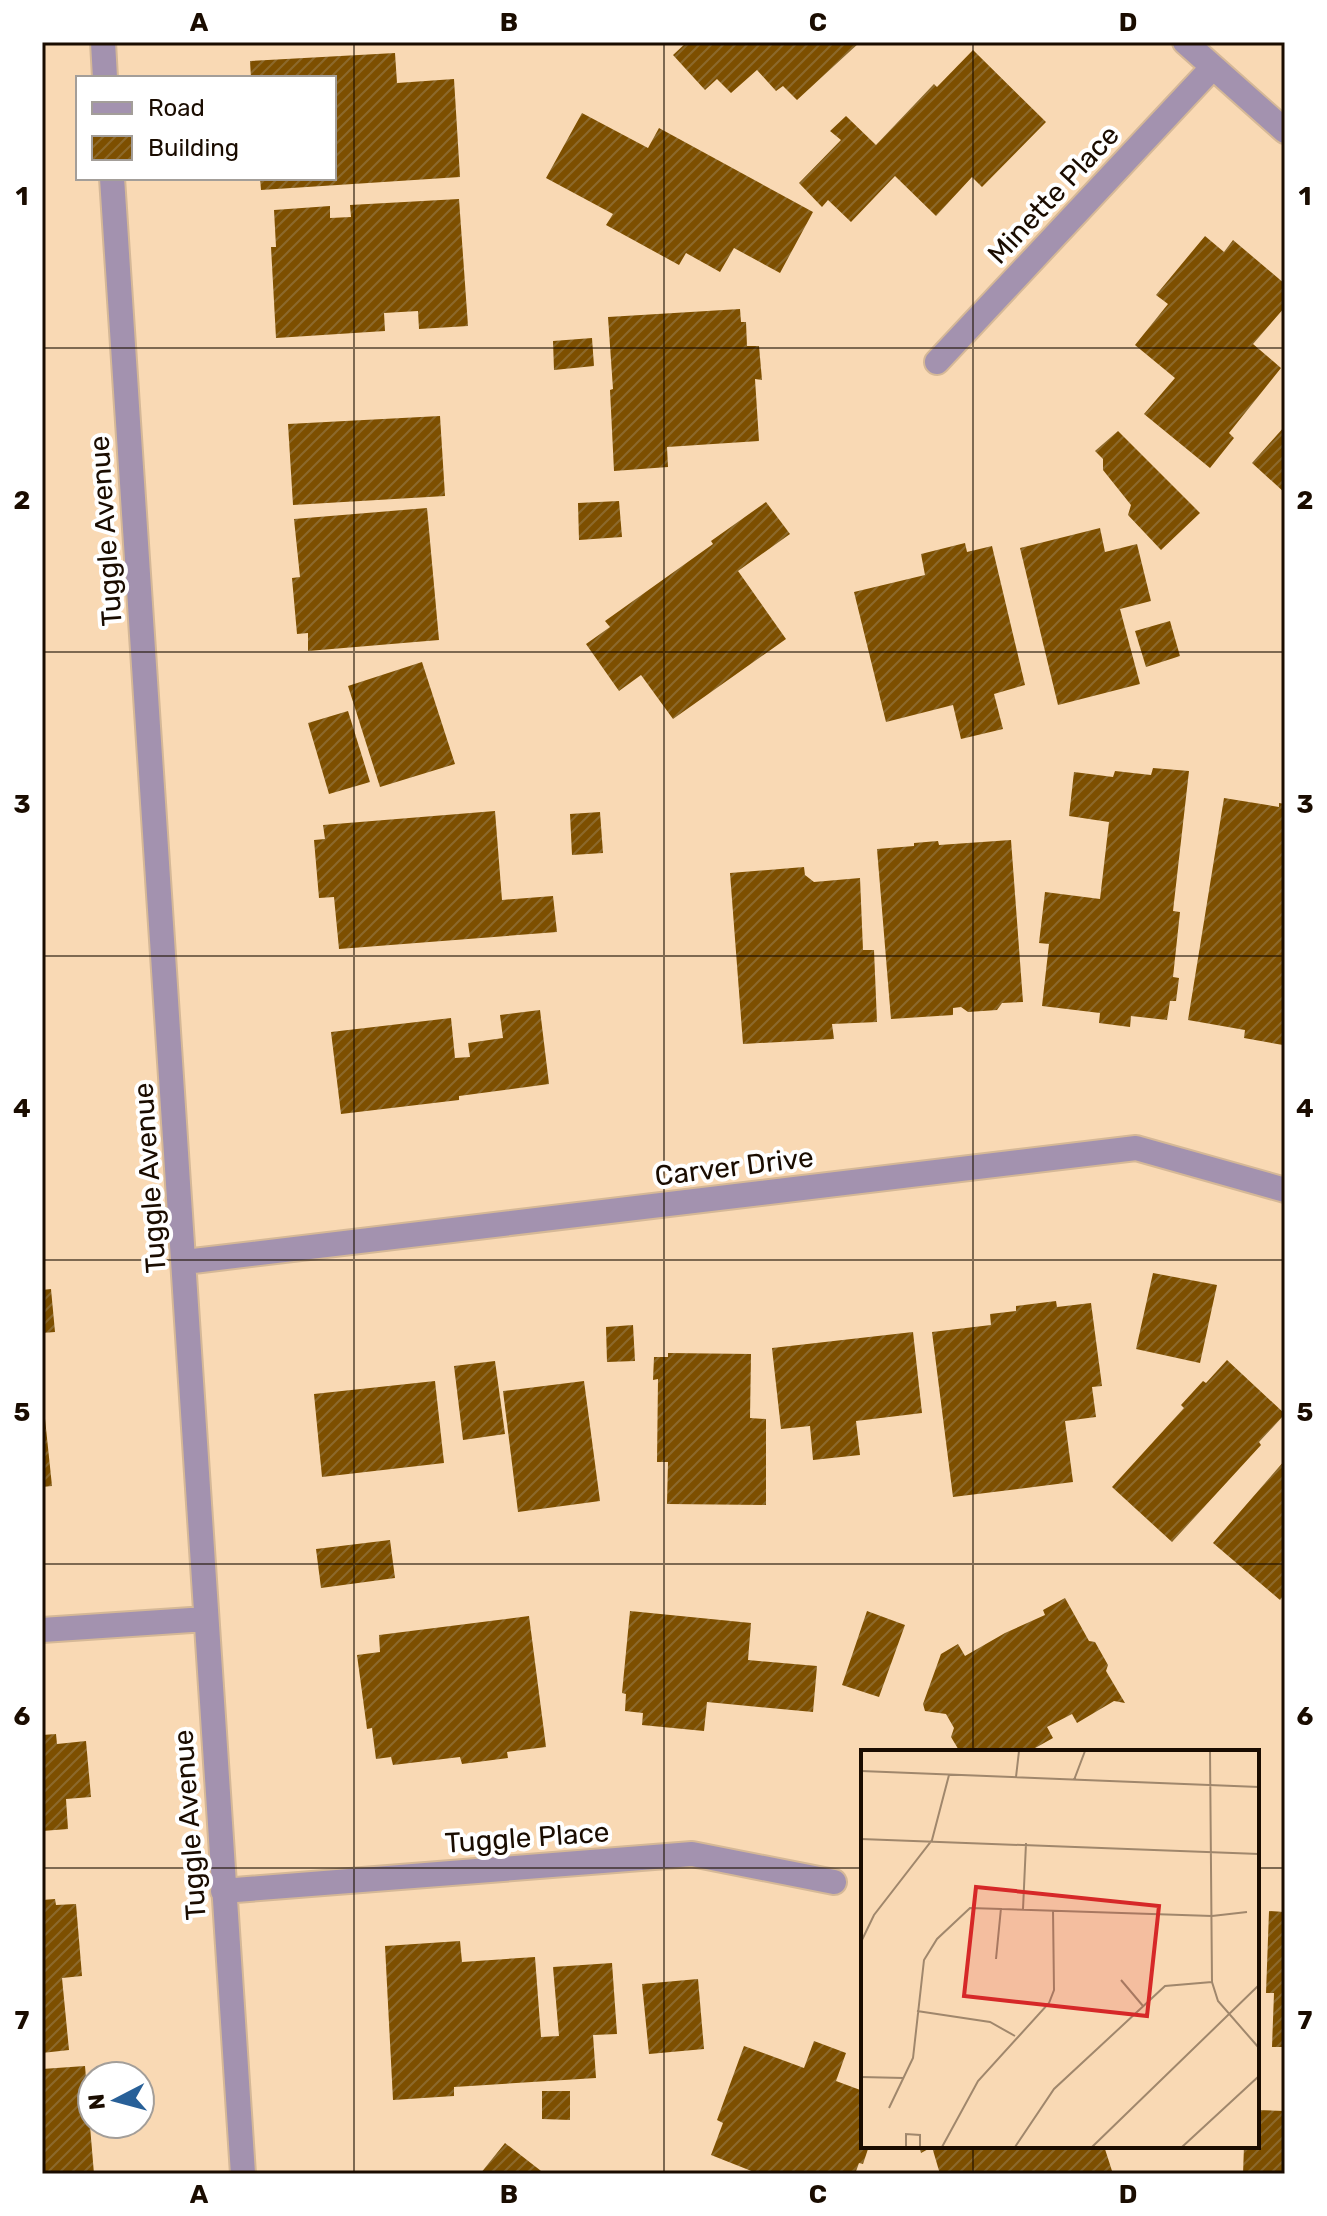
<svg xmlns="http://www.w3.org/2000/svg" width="1327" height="2216" font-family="Rubik,sans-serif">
  <defs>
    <pattern id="building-hatch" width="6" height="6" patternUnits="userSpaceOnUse" patternTransform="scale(2)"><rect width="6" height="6" fill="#7d4f00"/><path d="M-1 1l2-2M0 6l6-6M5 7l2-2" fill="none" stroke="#8c692c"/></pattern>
  </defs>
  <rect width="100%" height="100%" fill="#f9d9b4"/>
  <path fill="url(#building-hatch)" d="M 687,42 L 860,42 L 797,100 L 783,86 L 776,91 L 757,70 L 731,93 L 717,79 L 705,90 L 673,55 Z
    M 973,50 L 1046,122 L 982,187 L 972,177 L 936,216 L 895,176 L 851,222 L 828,200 L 822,207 L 799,183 L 841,140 L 830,131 L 846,116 L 876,145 L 934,84 L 937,87 Z
    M 395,53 L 397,83 L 454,79 L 460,177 L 261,190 L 260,178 L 334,178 L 334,78 L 251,78 L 250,61 Z
    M 582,113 L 648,148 L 659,128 L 813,212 L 780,273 L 734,248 L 720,272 L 686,253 L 679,265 L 606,225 L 613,214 L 546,178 Z
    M 459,199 L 468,326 L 419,329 L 418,311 L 384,313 L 385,331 L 276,338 L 271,247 L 276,247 L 274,210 L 330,206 L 330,218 L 351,217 L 350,205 Z
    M 1205,236 L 1224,252 L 1233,240 L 1285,284 L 1285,307 L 1253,344 L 1281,368 L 1229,433 L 1234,438 L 1210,468 L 1144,414 L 1175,378 L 1135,345 L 1168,304 L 1156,295 Z
    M 740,309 L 741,322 L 746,322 L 747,346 L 759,346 L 762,380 L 755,379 L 759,441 L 667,447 L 668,467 L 614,471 L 610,390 L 613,389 L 608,317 Z
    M 592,338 L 594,366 L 554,370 L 553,341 Z
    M 440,416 L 445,496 L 293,505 L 288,424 Z
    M 1285,426 L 1285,493 L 1252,463 Z
    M 1118,431 L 1200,513 L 1161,550 L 1128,515 L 1131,505 L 1103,470 L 1103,459 L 1095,451 Z
    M 619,501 L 622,537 L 579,540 L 578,503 Z
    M 766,502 L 790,534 L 738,571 L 786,639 L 673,719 L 641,675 L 619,691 L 586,644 L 610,627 L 605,621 L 713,544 L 711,541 Z
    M 427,508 L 439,640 L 308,651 L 308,633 L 297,634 L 292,578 L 300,577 L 294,519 Z
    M 1100,528 L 1105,552 L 1137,544 L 1151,601 L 1120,609 L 1140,684 L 1058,705 L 1020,548 Z
    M 965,543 L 967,552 L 992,546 L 1025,685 L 994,694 L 1003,729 L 961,739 L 953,705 L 886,722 L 854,592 L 925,575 L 921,554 Z
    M 1170,621 L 1180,656 L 1146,667 L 1135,631 Z
    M 422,662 L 455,764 L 380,787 L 348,686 Z
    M 348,711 L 370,782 L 329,794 L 308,723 Z
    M 1153,768 L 1189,771 L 1173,911 L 1180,912 L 1173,977 L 1179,978 L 1176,1001 L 1170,1001 L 1167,1020 L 1131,1016 L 1130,1027 L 1099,1023 L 1100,1013 L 1042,1006 L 1049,944 L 1039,943 L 1045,892 L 1100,899 L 1109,822 L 1069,816 L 1074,772 L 1113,777 L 1115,771 L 1151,775 Z
    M 1224,798 L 1279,807 L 1279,803 L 1285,804 L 1283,1045 L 1244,1038 L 1245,1030 L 1188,1020 Z
    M 495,811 L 502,900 L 553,896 L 557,932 L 339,949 L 334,897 L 319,898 L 314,840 L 325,839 L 323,825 Z
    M 600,812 L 603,853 L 572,855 L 570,814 Z
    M 1011,840 L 1023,1002 L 1002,1003 L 997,1010 L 968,1012 L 961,1007 L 953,1008 L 953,1015 L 891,1019 L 877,849 L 914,846 L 914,843 L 938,841 L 939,845 Z
    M 804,867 L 805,875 L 814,882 L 860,878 L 863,950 L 874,950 L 877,1022 L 832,1024 L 834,1039 L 743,1044 L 730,873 Z
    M 540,1010 L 549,1084 L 459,1096 L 459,1100 L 341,1114 L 331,1032 L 451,1018 L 455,1058 L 470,1057 L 468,1043 L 503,1038 L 500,1015 Z
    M 1153,1273 L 1217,1285 L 1200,1363 L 1136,1349 Z
    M 51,1289 L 55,1332 L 42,1333 L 42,1290 Z
    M 1056,1301 L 1057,1307 L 1091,1303 L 1102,1386 L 1092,1387 L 1096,1417 L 1065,1421 L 1073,1482 L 953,1497 L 932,1332 L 991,1325 L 990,1314 L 1016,1311 L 1016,1306 Z
    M 633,1325 L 635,1361 L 607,1362 L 606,1327 Z
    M 913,1332 L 922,1413 L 856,1421 L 860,1455 L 813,1460 L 810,1426 L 781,1429 L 772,1348 Z
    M 668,1353 L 751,1354 L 750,1418 L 766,1419 L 766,1505 L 667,1504 L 668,1462 L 657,1462 L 658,1379 L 653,1380 L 654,1357 L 668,1357 Z
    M 1227,1360 L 1285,1414 L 1259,1442 L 1261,1445 L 1172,1542 L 1112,1487 L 1184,1408 L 1181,1405 L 1203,1381 L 1206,1383 Z
    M 495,1361 L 505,1434 L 463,1440 L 454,1366 Z
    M 435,1381 L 444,1463 L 322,1477 L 314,1394 Z
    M 584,1381 L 600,1501 L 518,1512 L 503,1391 Z
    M 42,1409 L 44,1409 L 52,1486 L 42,1487 Z
    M 1285,1460 L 1285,1594 L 1280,1600 L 1213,1543 Z
    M 390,1540 L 395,1578 L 321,1588 L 316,1549 Z
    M 1065,1598 L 1089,1641 L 1095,1642 L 1108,1665 L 1106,1671 L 1125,1703 L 1114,1701 L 1077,1723 L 1072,1714 L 1047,1727 L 1053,1738 L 1028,1752 L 960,1752 L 951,1737 L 954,1728 L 946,1714 L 925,1711 L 923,1704 L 941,1654 L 958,1644 L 965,1656 L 1005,1633 L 1045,1615 L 1043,1610 Z
    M 630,1611 L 751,1623 L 748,1660 L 817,1666 L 813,1712 L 707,1702 L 704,1731 L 642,1725 L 643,1713 L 625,1711 L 626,1694 L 622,1693 Z
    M 867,1611 L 905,1625 L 879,1697 L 842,1685 Z
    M 529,1616 L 546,1747 L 507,1752 L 508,1758 L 462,1764 L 460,1757 L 393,1765 L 391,1757 L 376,1759 L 372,1728 L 367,1729 L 357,1655 L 380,1652 L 379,1635 Z
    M 56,1734 L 57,1744 L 86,1741 L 91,1797 L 66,1799 L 68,1829 L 42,1831 L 42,1735 Z
    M 55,1899 L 56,1905 L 76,1904 L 82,1976 L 62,1978 L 69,2050 L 42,2053 L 42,1900 Z
    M 1269,1911 L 1285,1912 L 1285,2047 L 1272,2047 L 1274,1993 L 1266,1993 Z
    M 460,1941 L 462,1962 L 535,1957 L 541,2037 L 559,2036 L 553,1967 L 612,1963 L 617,2034 L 593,2035 L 596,2078 L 454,2087 L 454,2096 L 393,2100 L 385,1946 Z
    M 698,1979 L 704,2049 L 649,2054 L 642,1984 Z
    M 814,2041 L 846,2053 L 836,2081 L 863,2091 L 863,2146 L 869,2146 L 863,2164 L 859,2163 L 855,2174 L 759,2174 L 711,2155 L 723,2123 L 717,2120 L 744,2046 L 804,2068 Z
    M 85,2066 L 94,2174 L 42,2174 L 42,2069 Z
    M 542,2091 L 570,2091 L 570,2120 L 542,2119 Z
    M 1257,2110 L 1285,2111 L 1285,2174 L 1243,2174 L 1244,2146 L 1257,2146 Z
    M 505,2143 L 545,2174 L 480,2174 Z
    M 919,2146 L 1104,2146 L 1113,2174 L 940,2174 L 932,2147 L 921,2153 Z"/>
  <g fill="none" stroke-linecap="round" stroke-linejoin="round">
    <defs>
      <path id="minor" d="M 103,42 L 105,78
        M 1185,42 L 1285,131
        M 112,178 L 243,2174
        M 937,362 L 1213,67
        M 185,1262 L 1136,1148 L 1285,1190
        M 42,1630 L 206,1619
        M 223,1891 L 692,1854 L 834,1882"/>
    </defs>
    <use href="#minor" stroke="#d5b897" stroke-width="28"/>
    <use href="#minor" stroke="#a392af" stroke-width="24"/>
  </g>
  <path fill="none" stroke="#1a0c00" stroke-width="2" stroke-opacity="0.55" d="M 354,42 L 354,2174M 664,42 L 664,2174M 973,42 L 973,1752M 42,348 L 1285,348M 42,652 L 1285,652M 42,956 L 1285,956M 42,1260 L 1285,1260M 42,1564 L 1285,1564M 42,1868 L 863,1868M 1257,1868 L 1285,1868M 973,2146 L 973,2174"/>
  <g text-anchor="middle" stroke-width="8" stroke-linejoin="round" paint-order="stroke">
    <g font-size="28" fill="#1a0c00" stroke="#fff">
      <text transform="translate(1053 194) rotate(-47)" y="10">Minette Place</text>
      <text transform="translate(105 531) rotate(-94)" y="10">Tuggle Avenue</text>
      <text transform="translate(734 1166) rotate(-7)" y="10">Carver Drive</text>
      <text transform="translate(149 1178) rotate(-94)" y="10">Tuggle Avenue</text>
      <text transform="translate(189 1825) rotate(-94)" y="10">Tuggle Avenue</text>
      <text transform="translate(527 1837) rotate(-4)" y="10">Tuggle Place</text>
    </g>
  </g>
  <g transform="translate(861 1750)">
    <rect width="398" height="398" fill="#f9d9b4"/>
    <path fill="none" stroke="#a0876c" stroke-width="2" d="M 349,1 L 351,232 L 357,251 L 398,298M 0,21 L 398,37M 155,27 L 158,1M 213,30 L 224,1M 0,89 L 398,104M 162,159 L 165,93M 0,192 L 13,165 L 71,90 L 88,25M 135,209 L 140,158M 260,230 L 282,256M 56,261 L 129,272 L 154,286M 0,327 L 43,328M 28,358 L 52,308 L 63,210 L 76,189 L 109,158 L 351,166 L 386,162M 45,397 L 45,384 L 59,385 L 59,397M 81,397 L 117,331 L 188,253 L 193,240 L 192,160M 154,397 L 193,339 L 304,236 L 351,232M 231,397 L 398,235M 321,397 L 398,326"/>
    <path fill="#d62828" fill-opacity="0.15" stroke="#d62828" stroke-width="4" d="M 115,137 L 298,156 L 286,266 L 103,246 Z"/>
    <rect width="398" height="398" fill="none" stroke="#1a0c00" stroke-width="4"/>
  </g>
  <rect width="1327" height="2216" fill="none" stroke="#ffffff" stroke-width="88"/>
  <rect x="76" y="76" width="260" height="104" fill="#ffffff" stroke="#a39e99" stroke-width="2"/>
  <rect x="92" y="102" width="40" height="12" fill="#a392af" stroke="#a39e99" stroke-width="2"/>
  <text x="148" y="116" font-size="24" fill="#1a0c00">Road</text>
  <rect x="92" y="136" width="40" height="24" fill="url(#building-hatch)" stroke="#a39e99" stroke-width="2"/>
  <text x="148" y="156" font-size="24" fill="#1a0c00">Building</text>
  <g transform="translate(116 2100) rotate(264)"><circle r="38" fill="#ffffff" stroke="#a39e99" stroke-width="2"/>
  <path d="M0-6L14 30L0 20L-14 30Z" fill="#286098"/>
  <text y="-12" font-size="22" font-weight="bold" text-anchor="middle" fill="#1a0c00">N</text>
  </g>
  <rect x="44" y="44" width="1239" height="2128" fill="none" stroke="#1a0c00" stroke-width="3"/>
  <g font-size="26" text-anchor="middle" font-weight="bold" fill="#1a0c00">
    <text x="199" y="31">A</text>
    <text x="509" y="31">B</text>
    <text x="818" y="31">C</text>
    <text x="1128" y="31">D</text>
    <text x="22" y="205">1</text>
    <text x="1305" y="205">1</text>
    <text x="22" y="509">2</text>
    <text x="1305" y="509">2</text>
    <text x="22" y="813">3</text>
    <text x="1305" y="813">3</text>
    <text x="22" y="1117">4</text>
    <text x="1305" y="1117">4</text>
    <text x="22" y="1421">5</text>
    <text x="1305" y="1421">5</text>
    <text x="22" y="1725">6</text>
    <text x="1305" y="1725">6</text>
    <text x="22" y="2029">7</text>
    <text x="1305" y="2029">7</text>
    <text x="199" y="2203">A</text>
    <text x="509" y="2203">B</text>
    <text x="818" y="2203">C</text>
    <text x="1128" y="2203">D</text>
  </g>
</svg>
